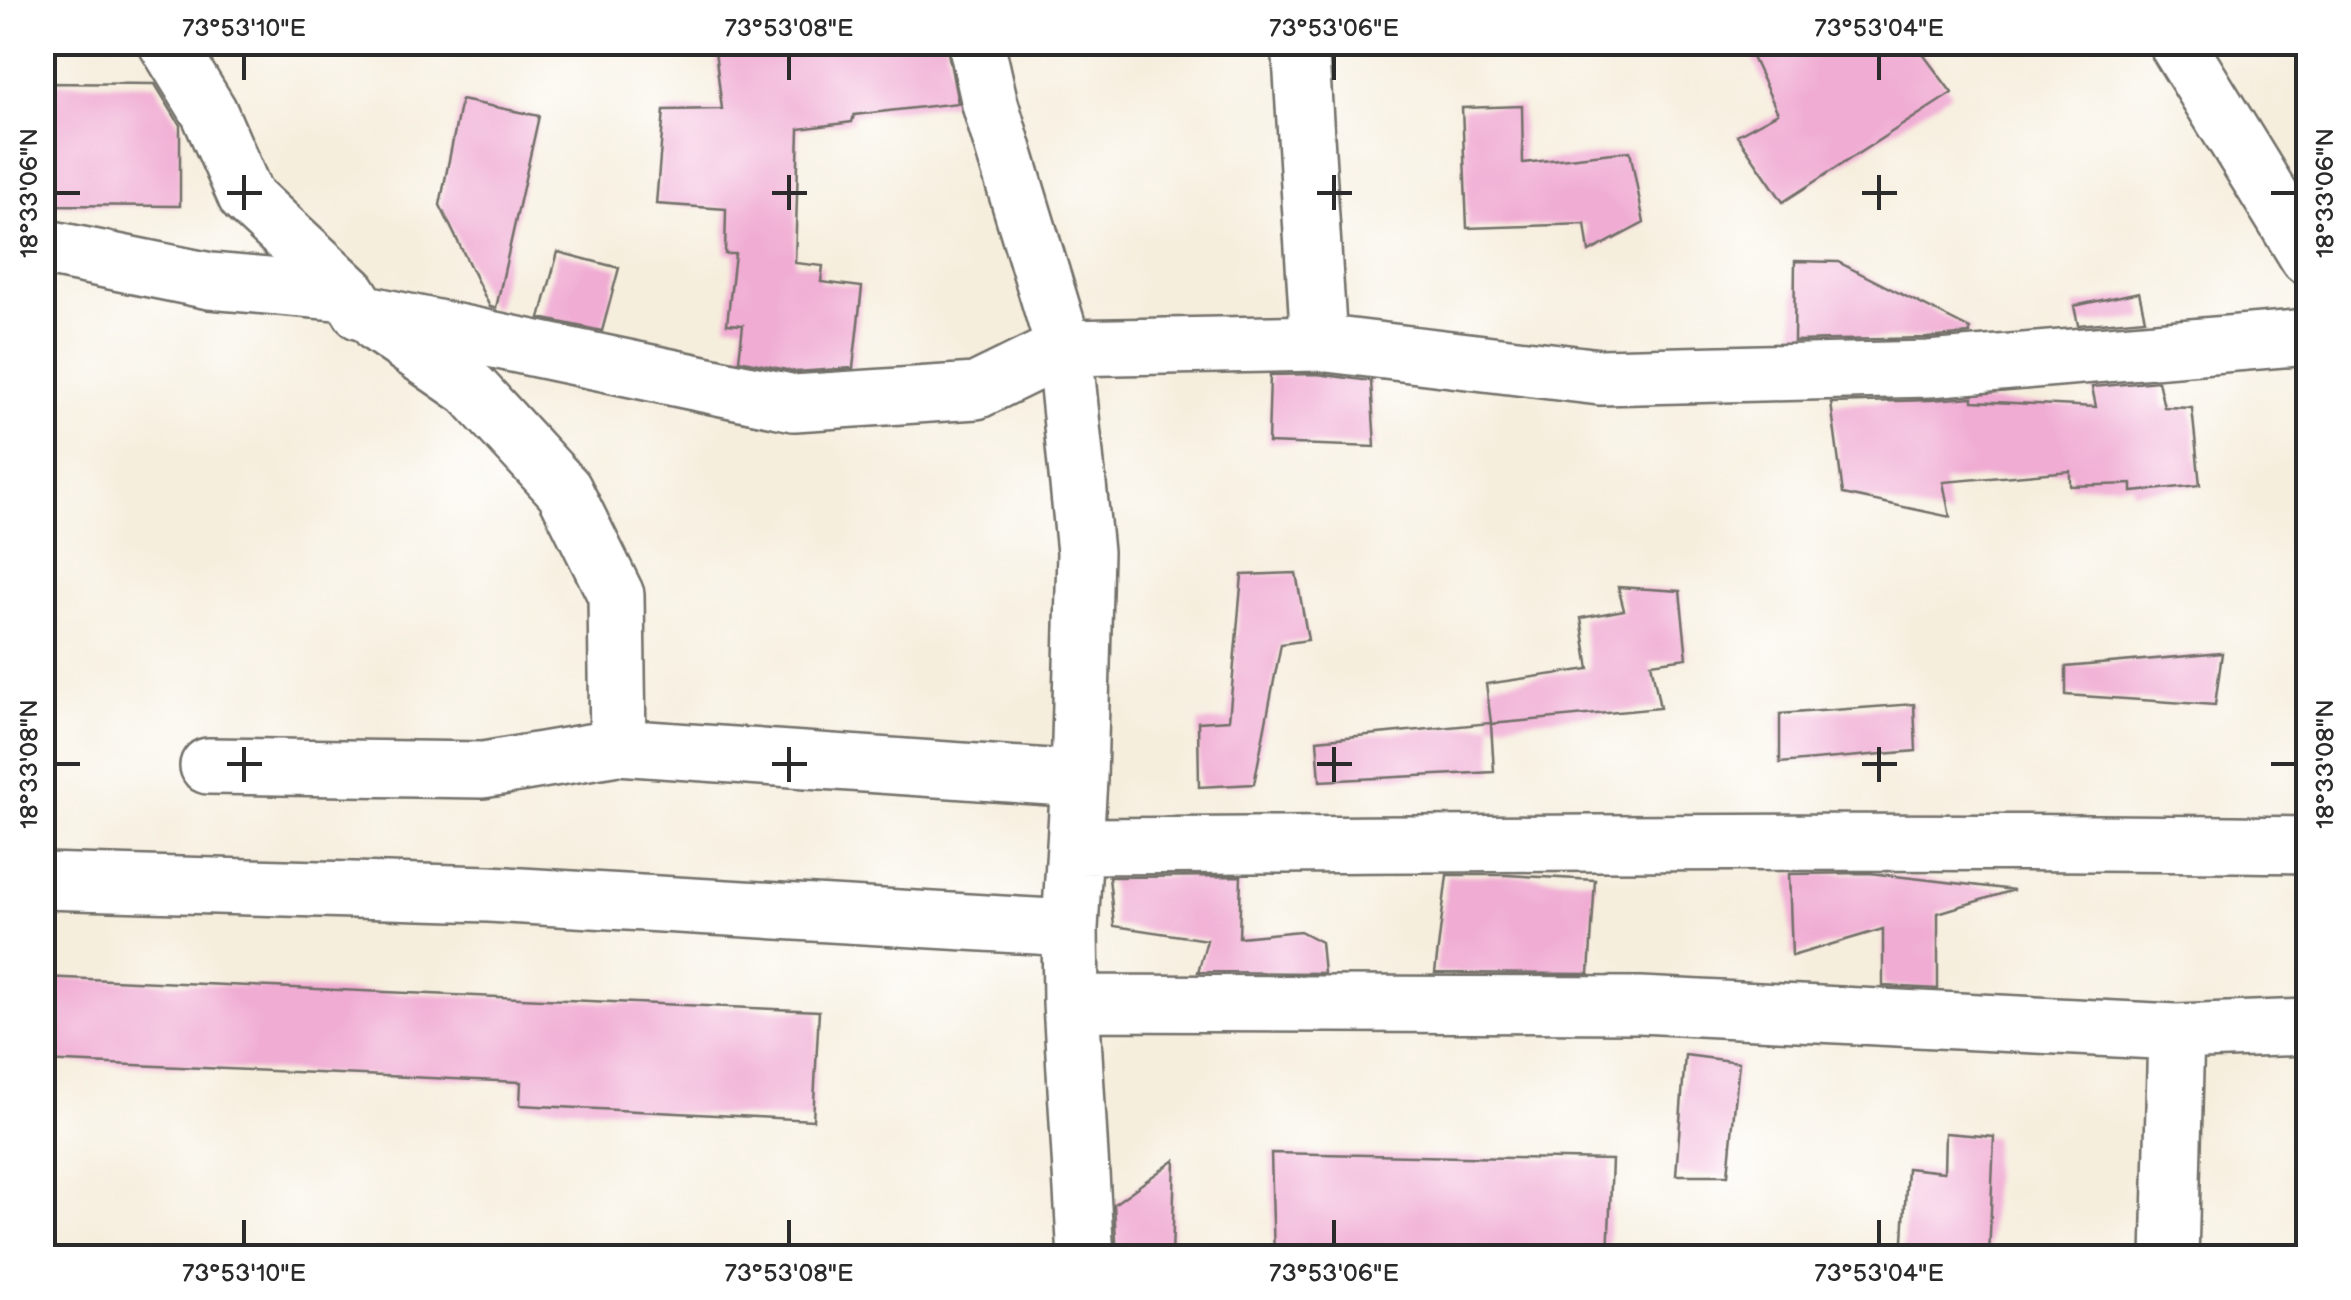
<svg xmlns="http://www.w3.org/2000/svg" width="2351" height="1300" font-family="'Balsamiq Sans',sans-serif">
  <rect width="100%" height="100%" fill="#fff"/>
  <filter id="ink" filterUnits="userSpaceOnUse"><feTurbulence type="fractalNoise" baseFrequency=".01" numOctaves="2"/><feDisplacementMap in="SourceGraphic" scale="20" xChannelSelector="R" yChannelSelector="G"/><feConvolveMatrix kernelMatrix="1 2 1 2 8 2 1 2 1" color-interpolation-filters="sRGB"/></filter>
  <filter id="wash" filterUnits="userSpaceOnUse"><feTurbulence type="fractalNoise" baseFrequency=".0048" numOctaves="4" result="noise"/><feDisplacementMap in="SourceGraphic" scale="40" xChannelSelector="R" yChannelSelector="G"/><feGaussianBlur stdDeviation="2.25" result="paint"/><feColorMatrix in="noise" values="0 0 0 0 0 0 0 0 0 0 0 0 0 0 0 0 0 1.4 0 .05"/><feComposite in="paint" operator="in"/></filter>
  <g filter="url(#wash)">
    <rect width="100%" height="100%" fill="#f6eedd"/>
    <g id="blocks">
      <path fill="#f0acd3" d="M 714,42 L 946,42 L 958,103 L 854,115 L 852,122 L 799,129 L 795,263 L 823,266 L 821,282 L 862,287 L 853,368 L 796,372 L 739,360 L 743,325 L 727,324 L 735,254 L 725,254 L 726,209 L 656,204 L 664,110 L 722,109 Z
        M 1745,42 L 1914,42 L 1952,93 L 1783,202 L 1737,135 L 1778,113 Z
        M 42,83 L 155,84 L 180,125 L 180,206 L 42,205 Z
        M 461,100 L 539,116 L 496,308 L 490,307 L 440,205 Z
        M 1522,106 L 1523,163 L 1630,151 L 1644,223 L 1589,252 L 1585,224 L 1467,228 L 1462,108 Z
        M 558,252 L 619,268 L 602,331 L 540,318 Z
        M 1795,261 L 1838,262 L 1970,329 L 1970,334 L 1927,338 L 1794,341 Z
        M 2139,292 L 2145,319 L 2078,325 L 2074,306 Z
        M 1317,374 L 1371,381 L 1375,447 L 1268,443 L 1270,375 Z
        M 2158,381 L 2164,407 L 2192,408 L 2200,485 L 2132,492 L 2132,484 L 2070,486 L 2070,471 L 1943,482 L 1950,517 L 1843,494 L 1831,403 L 1930,400 L 1973,397 L 1973,401 L 2096,407 L 2092,387 Z
        M 1296,573 L 1308,640 L 1281,644 L 1254,784 L 1199,787 L 1198,722 L 1229,720 L 1242,575 Z
        M 1618,587 L 1680,591 L 1687,658 L 1651,663 L 1660,708 L 1491,724 L 1494,772 L 1320,781 L 1317,740 L 1491,723 L 1486,684 L 1589,669 L 1581,618 L 1624,610 Z
        M 2222,653 L 2215,705 L 2066,695 L 2066,667 Z
        M 1914,704 L 1916,751 L 1780,763 L 1780,714 Z
        M 1869,873 L 1938,881 L 2014,890 L 1938,913 L 1938,989 L 1883,986 L 1883,929 L 1792,956 L 1789,874 Z
        M 1447,875 L 1506,875 L 1595,880 L 1589,974 L 1435,973 Z
        M 1241,876 L 1239,937 L 1300,931 L 1321,942 L 1324,973 L 1198,972 L 1207,940 L 1114,926 L 1109,877 Z
        M 42,977 L 819,1011 L 813,1120 L 520,1105 L 521,1082 L 42,1061 Z
        M 1685,1055 L 1739,1062 L 1728,1175 L 1676,1175 Z
        M 1945,1133 L 1994,1137 L 1989,1258 L 1902,1258 L 1907,1168 L 1944,1172 Z
        M 1271,1153 L 1612,1160 L 1608,1258 L 1274,1258 Z
        M 1175,1160 L 1172,1258 L 1117,1258 L 1114,1204 Z"/>
    </g>
  </g>
  <g filter="url(#ink)">
    <use href="#blocks" fill-opacity="0" stroke="#726f69" stroke-width="2.5"/>
    <g fill="none" stroke-linecap="round" stroke-linejoin="round">
      <defs>
        <path id="minor" d="M 166,42 L 209,112 L 246,197 L 349,293 L 361,312 L 794,403 L 976,391 L 1064,348 L 1319,343 L 1600,377 L 1929,369 L 2308,337
          M 976,42 L 990,104 L 1064,348 L 1085,552 L 1079,779 L 1070,928 L 1071,1003 L 1086,1258
          M 1300,42 L 1319,343
          M 2176,42 L 2308,257
          M 42,247 L 210,281 L 349,293
          M 380,326 L 471,389 L 564,490 L 616,595 L 618,747
          M 208,766 L 483,770 L 618,747 L 1079,779
          M 1075,846 C 1486,844 1897,839 2308,845
          M 42,881 L 489,894 L 1070,928
          M 1071,1003 L 1640,1005 L 2176,1032 L 2308,1027
          M 2170,1258 L 2176,1032"/>
      </defs>
      <use href="#minor" stroke="#726f69" stroke-width="60"/>
      <use href="#minor" stroke="#fff" stroke-width="55"/>
    </g>
  </g>
  <path fill="none" stroke="#2b2b2b" stroke-width="4" d="M 244,55 L 244,80M 789,55 L 789,80M 1334,55 L 1334,80M 1879,55 L 1879,80M 244,175 L 244,210M 789,175 L 789,210M 1334,175 L 1334,210M 1879,175 L 1879,210M 55,193 L 80,193M 227,193 L 262,193M 772,193 L 807,193M 1317,193 L 1352,193M 1862,193 L 1897,193M 2271,193 L 2296,193M 244,747 L 244,782M 789,747 L 789,782M 1334,747 L 1334,782M 1879,747 L 1879,782M 55,764 L 80,764M 227,764 L 262,764M 772,764 L 807,764M 1317,764 L 1352,764M 1862,764 L 1897,764M 2271,764 L 2296,764M 244,1220 L 244,1245M 789,1220 L 789,1245M 1334,1220 L 1334,1245M 1879,1220 L 1879,1245"/>
  <rect width="2351" height="1300" fill="none" stroke="#fff" stroke-width="110"/>
  <rect x="55" y="55" width="2241" height="1190" fill="none" stroke="#2b2b2b" stroke-width="4"/>
  <g font-size="25" text-anchor="middle" fill="#2b2b2b">
    <text x="244" y="36">73°53'10"E</text>
    <text x="789" y="36">73°53'08"E</text>
    <text x="1334" y="36">73°53'06"E</text>
    <text x="1879" y="36">73°53'04"E</text>
    <text transform="translate(2324 193) rotate(-90)" y="9">18°33'06"N</text>
    <text transform="translate(28 193) rotate(-90)" y="9">18°33'06"N</text>
    <text transform="translate(2324 764) rotate(-90)" y="9">18°33'08"N</text>
    <text transform="translate(28 764) rotate(-90)" y="9">18°33'08"N</text>
    <text x="244" y="1281">73°53'10"E</text>
    <text x="789" y="1281">73°53'08"E</text>
    <text x="1334" y="1281">73°53'06"E</text>
    <text x="1879" y="1281">73°53'04"E</text>
  </g>
</svg>
